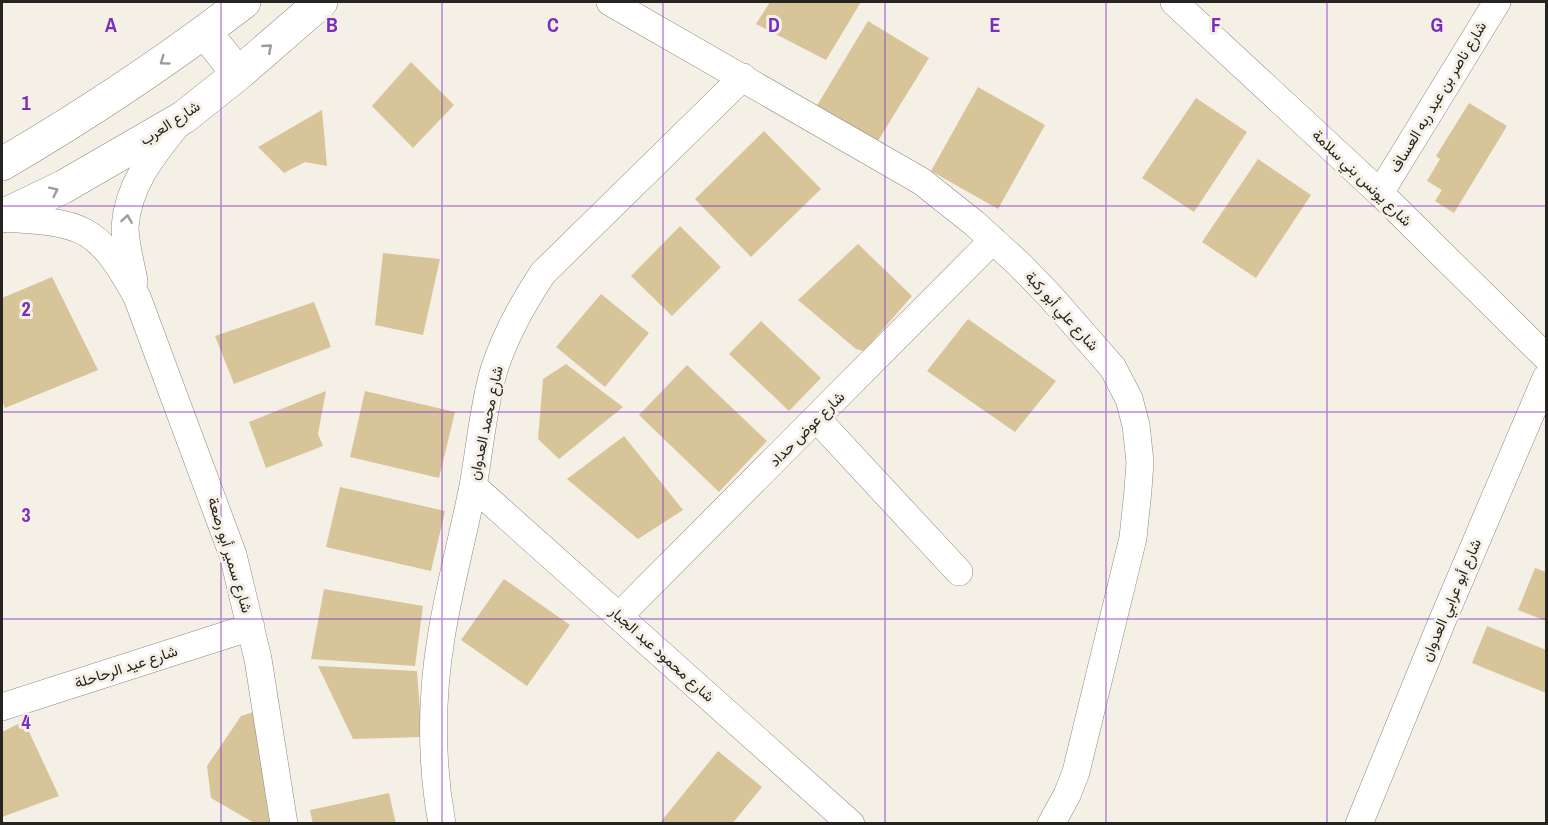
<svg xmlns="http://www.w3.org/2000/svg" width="1548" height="825" font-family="'Archivo Narrow',Vazirmatn,sans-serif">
  <rect width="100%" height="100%" fill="#f5f0e6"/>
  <path fill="#d8c499" d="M 770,2 L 861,2 L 826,60 L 756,24 Z
    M 868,21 L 929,58 L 876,144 L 816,107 Z
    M 411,62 L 454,105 L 413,148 L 372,106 Z
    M 978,87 L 1045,125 L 998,209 L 931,171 Z
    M 1196,98 L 1247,132 L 1194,212 L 1142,178 Z
    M 1469,103 L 1507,126 L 1454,213 L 1435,201 L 1442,190 L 1427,181 L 1440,159 L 1436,156 Z
    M 322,110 L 327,166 L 305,162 L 284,173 L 258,147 Z
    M 764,131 L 821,189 L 751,257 L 695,199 Z
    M 1258,159 L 1311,195 L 1256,278 L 1202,242 Z
    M 680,226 L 721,267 L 672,316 L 631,276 Z
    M 858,244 L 912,296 L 864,351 L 856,349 L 798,300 Z
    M 383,253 L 440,259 L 423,335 L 375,325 Z
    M 52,277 L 98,370 L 5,408 L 2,400 L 2,298 Z
    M 601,294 L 649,333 L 605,387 L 556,347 Z
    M 314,302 L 331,347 L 234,384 L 215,336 Z
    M 968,319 L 1056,381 L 1015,432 L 927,371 Z
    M 761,321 L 821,378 L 789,411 L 729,354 Z
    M 566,364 L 623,407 L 559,459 L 538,439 L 543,379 Z
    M 687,365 L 767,441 L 719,492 L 639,415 Z
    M 326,391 L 318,434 L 323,446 L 266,468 L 249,422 Z
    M 365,391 L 455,412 L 439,478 L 350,457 Z
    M 624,436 L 683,510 L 638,539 L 567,479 Z
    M 340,487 L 445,511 L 431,571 L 326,547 Z
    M 1535,568 L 1546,572 L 1546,621 L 1518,610 Z
    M 504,579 L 570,625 L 527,686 L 461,640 Z
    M 324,589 L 423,606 L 415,666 L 311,659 Z
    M 1487,626 L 1546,650 L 1546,693 L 1472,663 Z
    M 318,666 L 417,671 L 422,737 L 353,739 Z
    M 257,711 L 273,824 L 256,824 L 211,798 L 207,766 L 241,716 Z
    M 24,721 L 59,796 L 2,817 L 2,732 Z
    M 718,751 L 762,787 L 732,824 L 659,824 Z
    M 389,793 L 396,824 L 313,824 L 310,810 Z"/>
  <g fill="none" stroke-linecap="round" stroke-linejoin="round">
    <defs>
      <path id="minor" d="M 610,2 L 921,181 L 974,223 L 1019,264 L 1050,296 L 1113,368 L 1129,399 L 1136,425 L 1140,462 L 1138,490 L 1133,538 L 1076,772 L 1067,795 L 1051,824
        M 1174,2 L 1380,193 L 1546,357
        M 1380,193 L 1497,2
        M 2,218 C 82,223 97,224 137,297 L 233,555 L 258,659 L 284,824
        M 134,281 C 131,264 125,244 125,227 C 128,185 152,156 177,125
        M 817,419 L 959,572
        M 473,486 L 851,824
        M 619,616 L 993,240
        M 2,707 L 251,627
        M 442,824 C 431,763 431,699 441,638 C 449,587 463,537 473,486 C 480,448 483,407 494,370 C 505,335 523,303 543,273 L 743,77
        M 1359,824 L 1443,619 L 1546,378"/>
      <path id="major" d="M 205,32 L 238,74
        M 2,164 C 86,115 167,61 244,2
        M 2,216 L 63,187 L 184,117 L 238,74 L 321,2"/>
    </defs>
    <use href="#minor" stroke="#8d8980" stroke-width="28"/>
    <use href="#major" stroke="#8d8980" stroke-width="34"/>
    <use href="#minor" stroke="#fff" stroke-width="27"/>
    <use href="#major" stroke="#fff" stroke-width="33"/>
  </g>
  <defs><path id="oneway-chevron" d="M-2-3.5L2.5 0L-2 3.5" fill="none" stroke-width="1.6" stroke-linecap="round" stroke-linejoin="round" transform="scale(1.5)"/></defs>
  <g stroke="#9d9c9b">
    <use href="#oneway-chevron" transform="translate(268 48) rotate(-41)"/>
    <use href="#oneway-chevron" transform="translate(164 61) rotate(144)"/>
    <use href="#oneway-chevron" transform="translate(54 191) rotate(-26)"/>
    <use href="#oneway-chevron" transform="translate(127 219) rotate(-81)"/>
  </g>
  <path fill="none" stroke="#7b2cbf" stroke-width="1.5" stroke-opacity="0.55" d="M 221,2 L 221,824M 442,2 L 442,824M 663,2 L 663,824M 885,2 L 885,824M 1106,2 L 1106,824M 1327,2 L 1327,824M 2,206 L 1546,206M 2,412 L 1546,412M 2,619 L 1546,619"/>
  <g text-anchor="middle" stroke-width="6" stroke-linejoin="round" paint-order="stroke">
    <g font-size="15" fill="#252420" stroke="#f5f0e6">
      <text transform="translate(1438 97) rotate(-59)" y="5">شارع ناصر بن عبد ربه العساف</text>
      <text transform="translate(170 123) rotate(-33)" y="5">شارع العرب</text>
      <text transform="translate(1362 178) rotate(44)" y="5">شارع يونس بني سلامة</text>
      <text transform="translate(1062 311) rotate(48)" y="5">شارع علي أبو ركبة</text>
      <text transform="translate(486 423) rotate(-78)" y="5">شارع محمد العدوان</text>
      <text transform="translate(807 429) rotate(-45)" y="5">شارع عوض حداد</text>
      <text transform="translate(230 555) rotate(73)" y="5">شارع سمير أبو رصعة</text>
      <text transform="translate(1451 600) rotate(-67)" y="5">شارع أبو عرابي العدوان</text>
      <text transform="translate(662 654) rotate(42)" y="5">شارع محمود عبد الجبار</text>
      <text transform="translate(126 667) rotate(-18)" y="5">شارع عيد الرحاحلة</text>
    </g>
  </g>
  <g font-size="20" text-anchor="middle" font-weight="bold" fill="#7b2cbf" stroke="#f5f0e6" stroke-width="6" stroke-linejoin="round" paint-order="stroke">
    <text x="111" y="32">A</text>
    <text x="332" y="32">B</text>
    <text x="553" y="32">C</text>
    <text x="774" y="32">D</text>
    <text x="995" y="32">E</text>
    <text x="1216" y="32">F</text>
    <text x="1437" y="32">G</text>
    <text x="26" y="110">1</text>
    <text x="26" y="316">2</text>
    <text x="26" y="522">3</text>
    <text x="26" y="729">4</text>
  </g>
  <rect width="1548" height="825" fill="none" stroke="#252420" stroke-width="6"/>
</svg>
